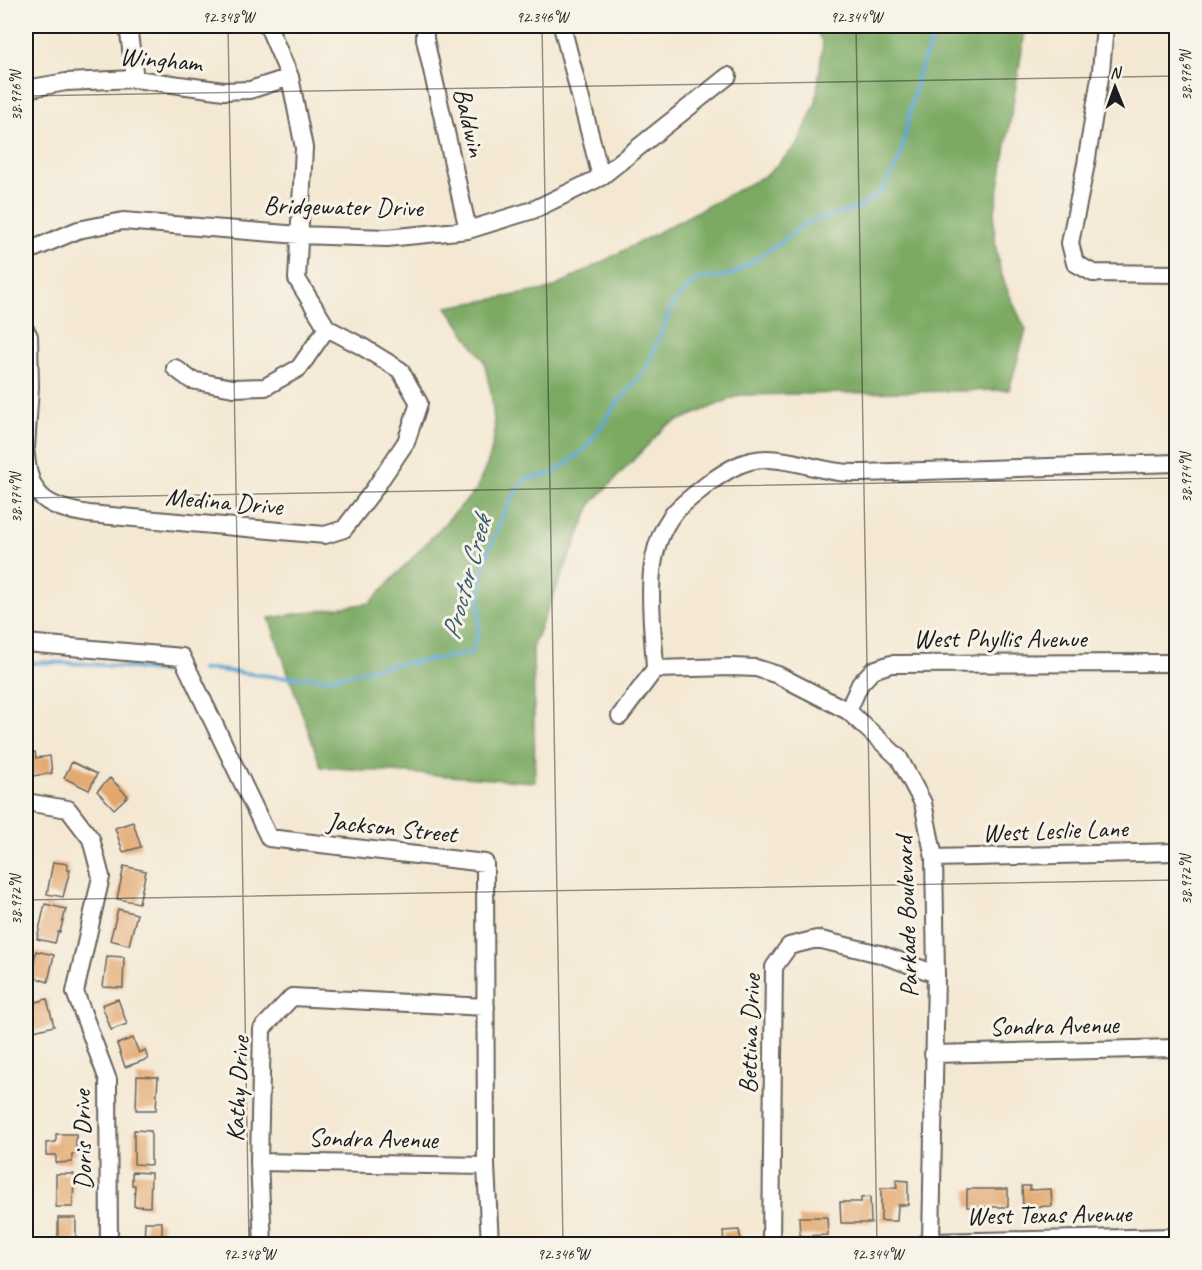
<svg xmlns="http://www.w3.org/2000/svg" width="1202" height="1270" font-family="Caveat,sans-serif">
  <rect width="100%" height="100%" fill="#f7f3e8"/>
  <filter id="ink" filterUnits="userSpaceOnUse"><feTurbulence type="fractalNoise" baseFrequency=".0167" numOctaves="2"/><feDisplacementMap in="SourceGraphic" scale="12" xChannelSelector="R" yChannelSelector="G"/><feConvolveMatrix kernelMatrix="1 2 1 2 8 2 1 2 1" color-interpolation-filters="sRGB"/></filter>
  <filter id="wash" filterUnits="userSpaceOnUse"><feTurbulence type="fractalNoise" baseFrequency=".008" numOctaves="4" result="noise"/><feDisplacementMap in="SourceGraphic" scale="24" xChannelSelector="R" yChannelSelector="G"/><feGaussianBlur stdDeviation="1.35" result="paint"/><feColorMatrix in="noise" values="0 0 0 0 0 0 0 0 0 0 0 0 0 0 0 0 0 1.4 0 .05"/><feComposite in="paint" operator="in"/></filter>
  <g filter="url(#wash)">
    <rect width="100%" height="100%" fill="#f4e8d3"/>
    <path fill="#7baa63" stroke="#4c6340" stroke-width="1.5" d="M 813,26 L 1026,26 L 994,217 C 994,265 1005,288 1026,330 L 1009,390 L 740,395 L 666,426 L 592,503 L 533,645 L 535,782 L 321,767 L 269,618 L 370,603 L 476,490 L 490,457 L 495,432 L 491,392 L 484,361 L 447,307 L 551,289 L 768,174 L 798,144 L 816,102 L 823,42 Z"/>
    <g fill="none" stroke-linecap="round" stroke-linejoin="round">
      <path stroke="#5ba5d2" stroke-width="4" d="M 26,663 C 74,661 121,666 169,673
        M 202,670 L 210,669 L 277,677 L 331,678 L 384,666 L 471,654 L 479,627 L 480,593 L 485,560 L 506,508 L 524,480 L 554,473 L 584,450 L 618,402 L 647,368 L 673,304 L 695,280 L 731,275 L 779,244 L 805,223 L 859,208 L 881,192 L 900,159 L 918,74 L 938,26"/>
    </g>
    <g id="blocks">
      <path fill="#e3a870" d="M 35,752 L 36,758 L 50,756 L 52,773 L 26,777 L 26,754 Z
        M 72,762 L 97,774 L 89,790 L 64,778 Z
        M 110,778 L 128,796 L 114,809 L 97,791 Z
        M 133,822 L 141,847 L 123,852 L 115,828 Z
        M 53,862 L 68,864 L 67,870 L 70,870 L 63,897 L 47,894 Z
        M 124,866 L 146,871 L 139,903 L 117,899 Z
        M 45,904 L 66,909 L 60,932 L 58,932 L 55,943 L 37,939 Z
        M 118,909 L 137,914 L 129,945 L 110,940 Z
        M 36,951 L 54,955 L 48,982 L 31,976 Z
        M 107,956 L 124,957 L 123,988 L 103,987 Z
        M 47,999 L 54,1026 L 26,1033 L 26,1008 L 30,1006 L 29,1004 Z
        M 118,999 L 127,1024 L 111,1030 L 102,1005 Z
        M 133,1038 L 139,1053 L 145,1050 L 148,1059 L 125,1067 L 117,1044 Z
        M 137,1076 L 158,1077 L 156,1110 L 136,1110 Z
        M 134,1130 L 151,1131 L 151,1165 L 134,1164 Z
        M 56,1134 L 76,1134 L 76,1154 L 72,1154 L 72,1162 L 56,1163 L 56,1155 L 46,1155 L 46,1143 L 56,1142 Z
        M 132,1172 L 151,1173 L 150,1207 L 134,1206 L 135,1185 L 132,1185 Z
        M 56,1174 L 74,1174 L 73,1207 L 56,1207 Z
        M 896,1180 L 908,1181 L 908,1205 L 898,1205 L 897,1221 L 881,1221 L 881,1188 L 897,1188 Z
        M 1022,1186 L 1030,1186 L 1030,1190 L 1051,1189 L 1052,1206 L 1023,1207 Z
        M 967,1189 L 1008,1189 L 1008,1207 L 967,1207 Z
        M 870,1197 L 871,1223 L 841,1223 L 840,1202 L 861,1202 L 861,1198 Z
        M 799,1217 L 827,1217 L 828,1235 L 800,1236 Z
        M 58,1218 L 76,1218 L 76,1244 L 58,1244 Z
        M 145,1222 L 162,1222 L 162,1244 L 144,1244 Z
        M 739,1230 L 742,1244 L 724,1244 L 723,1231 Z"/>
    </g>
  </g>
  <g filter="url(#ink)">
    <use href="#blocks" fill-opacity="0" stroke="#68635c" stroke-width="1.5"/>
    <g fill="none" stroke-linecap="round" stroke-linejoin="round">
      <defs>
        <path id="minor" d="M 128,26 L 135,79
          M 425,26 L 425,39 L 468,230
          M 562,26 L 601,177
          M 1105,26 L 1101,71 L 1086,164 L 1070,243 L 1075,263 L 1093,273 L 1176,274
          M 26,89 L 66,82 L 135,79 L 224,91 L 250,90 L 290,77
          M 26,252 L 78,230 L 123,221 L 299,235 L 387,238 L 468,230 L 533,210 L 601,177 L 728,76
          M 26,331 L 29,336 L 30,387 L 26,447
          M 175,368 L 191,380 L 233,388 L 265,387 L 299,368 L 327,328
          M 26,455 C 29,499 50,508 89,514 L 325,535 L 344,529 L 373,491 L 406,442 L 419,403 L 400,370 L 361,346 L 327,328 L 297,279 L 304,148 L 290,77 L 268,26
          M 26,643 L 182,657 L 269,838 L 485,863 L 486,1166 L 490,1244
          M 655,669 L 732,667 L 756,668 L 778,675 L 848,711 L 899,758 L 923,803 L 934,858 L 936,974 L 931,1242
          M 655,669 C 653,619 640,555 674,513 C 684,502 698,492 709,483 C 727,470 744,459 767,459 C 791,459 815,469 839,472 C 846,473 854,473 862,473 L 1176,463
          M 848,711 L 860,684 L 873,670 L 891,664 L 1176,663
          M 620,716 L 655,669
          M 26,802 L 68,809 L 91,839 L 101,877 L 75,992 L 108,1080 L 109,1244
          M 934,858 L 1176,852
          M 933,1054 L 1176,1048
          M 259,1162 L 486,1166
          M 263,1244 L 259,1162 L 262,1029 L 292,997 L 486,1007
          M 771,1244 L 774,967 L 789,946 L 817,939 L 880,954 L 936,974
          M 923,1244 L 931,1242 L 1176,1237"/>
      </defs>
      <use href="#minor" stroke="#68635c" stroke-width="20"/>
      <use href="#minor" stroke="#fff" stroke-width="16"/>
    </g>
  </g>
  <path fill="none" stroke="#1c1c1c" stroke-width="1.5" stroke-opacity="0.45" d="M 228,26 L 249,1244M 542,26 L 563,1244M 856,26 L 877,1244M 1170,26 L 1176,417M 26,96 L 1176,76M 26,498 L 1176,478M 26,900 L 1176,880"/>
  <g text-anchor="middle" stroke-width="6" stroke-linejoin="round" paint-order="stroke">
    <g font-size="26" fill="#1c1c1c" stroke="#f7f3e8">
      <text transform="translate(161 59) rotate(5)" y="9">Wingham</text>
      <text transform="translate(470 122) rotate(77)" y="9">Baldwin</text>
      <text transform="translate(343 206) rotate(1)" y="9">Bridgewater Drive</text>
      <text transform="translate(224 501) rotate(5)" y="9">Medina Drive</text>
      <text x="1000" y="647">West Phyllis Avenue</text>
      <text transform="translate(392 827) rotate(6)" y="9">Jackson Street</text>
      <text transform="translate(1055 830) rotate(-2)" y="9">West Leslie Lane</text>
      <text transform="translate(906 917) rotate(-92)" y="9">Parkade Boulevard</text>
      <text transform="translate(1054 1025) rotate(-1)" y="9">Sondra Avenue</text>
      <text transform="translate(749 1034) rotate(-88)" y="9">Bettina Drive</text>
      <text transform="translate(237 1089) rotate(-87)" y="9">Kathy Drive</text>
      <text transform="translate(373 1138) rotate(1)" y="9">Sondra Avenue</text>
      <text transform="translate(82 1140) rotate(-91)" y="9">Doris Drive</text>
      <text transform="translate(1049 1214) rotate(-1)" y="9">West Texas Avenue</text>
    </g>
    <g font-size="27" font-style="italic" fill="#385a6e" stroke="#f7f3e8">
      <text transform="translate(466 578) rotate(-75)" y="9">Proctor Creek</text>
    </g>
  </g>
  <rect width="1202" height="1270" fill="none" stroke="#f7f3e8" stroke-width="66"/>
  <g transform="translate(1115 87) rotate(359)" stroke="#f7f3e8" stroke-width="4.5" paint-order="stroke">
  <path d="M0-4.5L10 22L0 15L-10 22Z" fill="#1c1c1c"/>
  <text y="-9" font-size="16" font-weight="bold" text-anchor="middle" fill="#1c1c1c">N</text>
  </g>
  <rect x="33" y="33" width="1136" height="1204" fill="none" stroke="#1c1c1c" stroke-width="2"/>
  <g font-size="15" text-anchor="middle" fill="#1c1c1c">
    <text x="228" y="22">92.348°W</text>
    <text x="542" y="22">92.346°W</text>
    <text x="856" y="22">92.344°W</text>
    <text transform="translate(1186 76) rotate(-90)" y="5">38.976°N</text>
    <text transform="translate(16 96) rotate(-90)" y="5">38.976°N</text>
    <text transform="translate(1186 478) rotate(-90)" y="5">38.974°N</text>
    <text transform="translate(16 498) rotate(-90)" y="5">38.974°N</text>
    <text transform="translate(1186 880) rotate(-90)" y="5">38.972°N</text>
    <text transform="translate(16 900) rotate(-90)" y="5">38.972°N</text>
    <text x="249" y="1259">92.348°W</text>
    <text x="563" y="1259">92.346°W</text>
    <text x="877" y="1259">92.344°W</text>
  </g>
</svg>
